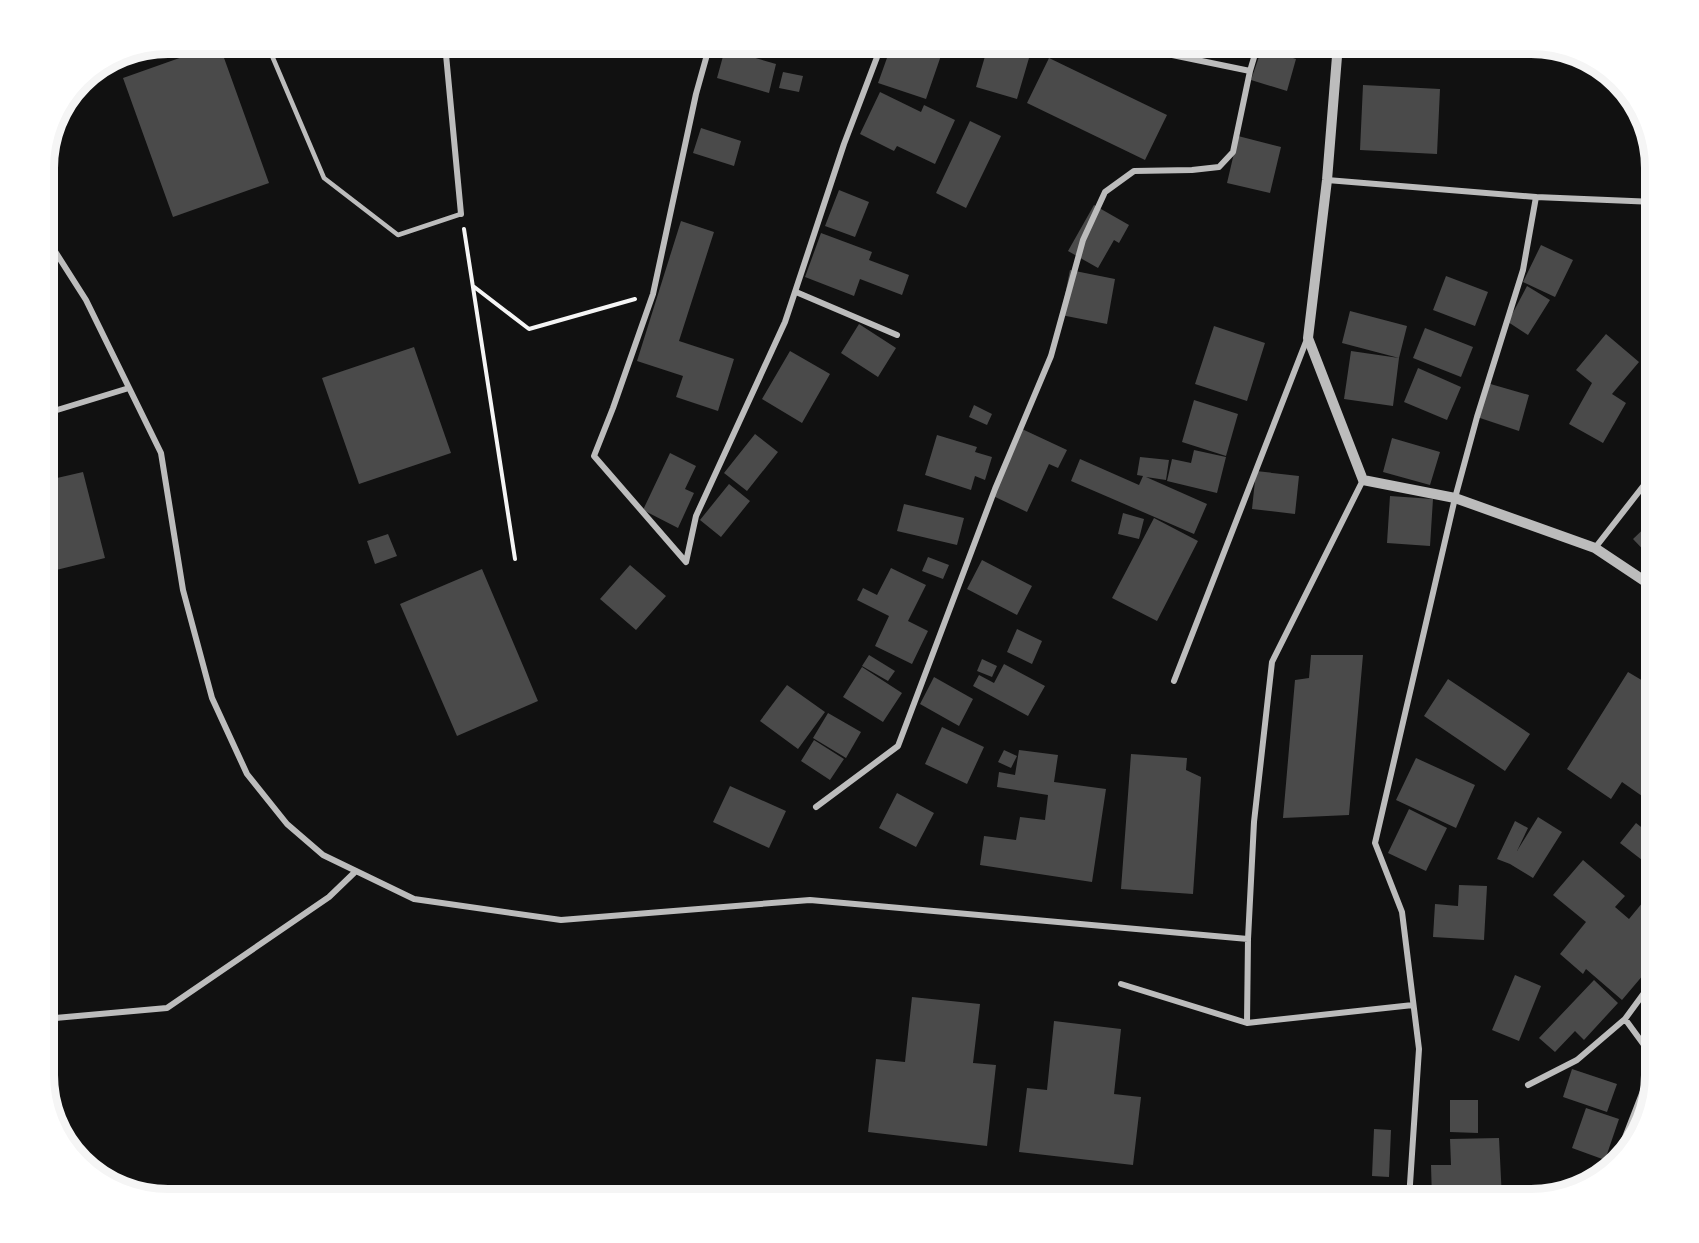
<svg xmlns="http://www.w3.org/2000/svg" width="1699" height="1243" font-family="'Work Sans',sans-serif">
  <rect width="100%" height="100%" fill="#111"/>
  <path fill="#4a4a4a" d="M 219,44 L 269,183 L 173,217 L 123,78 Z
    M 892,44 L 945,44 L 926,99 L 878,83 Z
    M 1366,44 L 1456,44 L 1455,56 L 1366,49 Z
    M 988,46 L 1029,58 L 1017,99 L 976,87 Z
    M 1262,48 L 1296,59 L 1287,91 L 1251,80 Z
    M 725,49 L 776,64 L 769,93 L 717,78 Z
    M 1049,58 L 1167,115 L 1145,160 L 1027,103 Z
    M 783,72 L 803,76 L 799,92 L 779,88 Z
    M 1363,85 L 1440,89 L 1437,154 L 1360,150 Z
    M 880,92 L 921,112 L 924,105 L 955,120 L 935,164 L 897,146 L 894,151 L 860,134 Z
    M 970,121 L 1001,136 L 966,208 L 936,193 Z
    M 701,128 L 741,141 L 734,166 L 693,153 Z
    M 1238,136 L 1281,147 L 1270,193 L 1227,183 Z
    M 839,190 L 869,202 L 855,237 L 825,226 Z
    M 1094,205 L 1129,225 L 1119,243 L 1114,240 L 1098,268 L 1068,251 Z
    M 681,221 L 714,232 L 679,341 L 734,359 L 718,411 L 676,397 L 683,376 L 637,361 Z
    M 821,233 L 872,252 L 869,260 L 909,275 L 902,295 L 860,279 L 854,296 L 805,277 Z
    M 1541,245 L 1573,260 L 1555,297 L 1523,282 Z
    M 1070,270 L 1115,279 L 1107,324 L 1061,315 Z
    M 1446,276 L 1488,292 L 1475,326 L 1433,310 Z
    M 1527,286 L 1550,300 L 1528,335 L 1508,322 Z
    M 1350,311 L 1407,326 L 1399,358 L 1393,406 L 1344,399 L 1351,351 L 1399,358 L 1342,343 Z
    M 859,324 L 896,348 L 878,377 L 841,353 Z
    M 1214,326 L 1265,343 L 1247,401 L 1195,384 Z
    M 1425,328 L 1473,347 L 1461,377 L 1413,358 Z
    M 1655,328 L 1655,348 L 1646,339 Z
    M 1606,334 L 1639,362 L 1612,394 L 1626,403 L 1603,443 L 1569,424 L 1592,383 L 1576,370 Z
    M 414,347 L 451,453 L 359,484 L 322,378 Z
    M 790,351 L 830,374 L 802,423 L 762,399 Z
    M 1418,368 L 1461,387 L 1447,420 L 1404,402 Z
    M 1487,383 L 1529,395 L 1519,431 L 1477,417 Z
    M 1194,400 L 1238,414 L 1226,456 L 1182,442 Z
    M 974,405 L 992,414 L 987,425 L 969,417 Z
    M 1022,429 L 1067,450 L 1058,468 L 1049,464 L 1027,512 L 991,495 Z
    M 755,434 L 778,452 L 747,491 L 724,473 Z
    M 937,435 L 977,447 L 975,452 L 992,457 L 985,480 L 975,476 L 971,490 L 925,475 Z
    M 1392,438 L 1440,452 L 1430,485 L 1383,472 Z
    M 1194,450 L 1226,457 L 1217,493 L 1167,481 L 1172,459 L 1191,463 Z
    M 670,453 L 696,466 L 685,489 L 694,493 L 678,528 L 643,510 Z
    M 1140,457 L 1169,460 L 1166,480 L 1146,477 L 1207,504 L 1194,534 L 1071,481 L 1080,459 L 1139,485 L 1143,476 L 1137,475 Z
    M 1256,471 L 1299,476 L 1295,514 L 1252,509 Z
    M 83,472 L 105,558 L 44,573 L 44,481 Z
    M 729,484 L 750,501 L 721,537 L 700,520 Z
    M 1390,496 L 1433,499 L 1430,546 L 1387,543 Z
    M 904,504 L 964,518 L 957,545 L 897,531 Z
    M 1123,513 L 1144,519 L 1139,539 L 1118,534 Z
    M 1154,518 L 1198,541 L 1157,621 L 1112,598 Z
    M 1655,518 L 1655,562 L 1633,539 Z
    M 388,534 L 397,556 L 375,564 L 367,541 Z
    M 928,557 L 949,565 L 943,579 L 922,571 Z
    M 982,560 L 1032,586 L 1017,615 L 967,589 Z
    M 630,565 L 666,596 L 636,630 L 600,599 Z
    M 891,568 L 926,585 L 908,621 L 928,631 L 912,664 L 875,646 L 889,616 L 857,600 L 863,588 L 877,595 Z
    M 482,569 L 538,701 L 457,736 L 400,604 Z
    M 1017,629 L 1042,641 L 1032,664 L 1007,652 Z
    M 869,655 L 895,671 L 888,681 L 862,666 Z
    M 1311,655 L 1363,655 L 1349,815 L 1283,818 L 1295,680 L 1309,678 Z
    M 982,659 L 997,666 L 992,677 L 977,671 Z
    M 1004,664 L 1045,686 L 1028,716 L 973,686 L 979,675 L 994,683 Z
    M 862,667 L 902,693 L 883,722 L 843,697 Z
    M 1628,672 L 1655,688 L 1655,797 L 1652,803 L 1622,782 L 1611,799 L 1567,769 Z
    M 934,677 L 973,699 L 959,726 L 920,704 Z
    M 1448,679 L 1530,734 L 1505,771 L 1424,716 Z
    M 787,685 L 825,712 L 798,749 L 760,721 Z
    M 828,713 L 861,732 L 846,758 L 813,738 Z
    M 942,727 L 984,747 L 967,784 L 925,764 Z
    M 814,740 L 844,759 L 830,780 L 801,761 Z
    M 1004,750 L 1017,756 L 1011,768 L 998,762 Z
    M 1019,750 L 1058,755 L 1054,782 L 1106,789 L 1092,882 L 980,865 L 984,836 L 1016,840 L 1020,817 L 1045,820 L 1048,795 L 997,787 L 999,772 L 1015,775 Z
    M 1131,754 L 1187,758 L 1186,770 L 1201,777 L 1193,894 L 1121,889 Z
    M 1416,758 L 1475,785 L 1456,828 L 1396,800 Z
    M 730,786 L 786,811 L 769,848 L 713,822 Z
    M 897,793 L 934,813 L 916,847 L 879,828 Z
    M 1409,809 L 1447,828 L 1426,871 L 1388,853 Z
    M 1538,817 L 1562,832 L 1533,878 L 1510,864 L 1497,859 L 1515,821 L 1528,828 L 1517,851 Z
    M 1636,823 L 1655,838 L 1655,862 L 1651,867 L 1620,843 Z
    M 1583,860 L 1625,896 L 1615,907 L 1629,919 L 1643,902 L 1655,912 L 1655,961 L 1622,1000 L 1586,969 L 1583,974 L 1560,954 L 1586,922 L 1553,895 Z
    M 1459,885 L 1487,886 L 1484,940 L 1433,937 L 1435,904 L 1458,906 Z
    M 1515,975 L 1541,986 L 1519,1041 L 1492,1030 Z
    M 1594,980 L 1618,1003 L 1584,1040 L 1575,1031 L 1555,1052 L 1539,1038 Z
    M 912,997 L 980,1004 L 973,1063 L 996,1065 L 987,1146 L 868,1132 L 876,1059 L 905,1062 Z
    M 1054,1021 L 1121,1029 L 1114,1094 L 1141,1097 L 1133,1165 L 1019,1152 L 1027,1088 L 1047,1090 Z
    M 1572,1069 L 1617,1084 L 1607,1112 L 1563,1097 Z
    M 1450,1100 L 1478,1100 L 1478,1133 L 1450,1132 Z
    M 1586,1108 L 1619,1119 L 1605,1160 L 1572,1148 Z
    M 1374,1129 L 1391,1130 L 1389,1177 L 1372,1176 Z
    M 1499,1138 L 1502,1199 L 1432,1199 L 1431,1165 L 1451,1165 L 1450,1139 Z"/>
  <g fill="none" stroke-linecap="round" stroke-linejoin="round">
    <path stroke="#f5f5f5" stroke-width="4" d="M 464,229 L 515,559
      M 473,286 L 529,329 L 635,299"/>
    <path stroke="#bcbcbc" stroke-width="4.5" d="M 267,44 L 324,178 L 398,235 L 461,214"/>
    <path stroke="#bcbcbc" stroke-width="6" d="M 445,44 L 461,214
      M 710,44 L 696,94 L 653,294 L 613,408 L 594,456 L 686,562 L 696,516 L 785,322 L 844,144 L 882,44
      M 1119,44 L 1250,71 L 1258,44
      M 1327,180 L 1536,197 L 1523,270 L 1477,417 L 1455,498 L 1375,843 L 1402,912 L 1419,1049 L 1409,1199
      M 1536,197 L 1655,202
      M 44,234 L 86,300 L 161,453 L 183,590 L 212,698 L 247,774 L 287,824 L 323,855 L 414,899 L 561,920 L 810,900 L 1248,939
      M 796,292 L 897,335
      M 44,414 L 129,388
      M 1595,548 L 1655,471
      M 1174,681 L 1307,339
      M 816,807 L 898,746 L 995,489 L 1051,356 L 1083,240 L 1105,192 L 1134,171 L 1192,170 L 1219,167 L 1233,152 L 1250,71
      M 1121,984 L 1247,1023 L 1413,1005
      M 44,1019 L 167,1008 L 329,897 L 356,871
      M 1247,1023 L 1248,939 L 1254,822 L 1272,662 L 1363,480
      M 1528,1085 L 1577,1060 L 1625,1019
      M 1615,1163 L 1655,1060 L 1625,1019 L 1655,978"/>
    <path stroke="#bcbcbc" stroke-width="10" d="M 1338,44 L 1327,180 L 1308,338 L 1363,480 L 1455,498 L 1595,548 L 1655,588"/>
  </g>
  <path d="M0 0H1699V1243H0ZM168 54H1531A114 114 0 0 1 1645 168V1075A114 114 0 0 1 1531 1189H168A114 114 0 0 1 54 1075V168A114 114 0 0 1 168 54Z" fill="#fff" fill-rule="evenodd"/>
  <path fill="none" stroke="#f5f5f5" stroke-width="8" d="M168 54H1531A114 114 0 0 1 1645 168V1075A114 114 0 0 1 1531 1189H168A114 114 0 0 1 54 1075V168A114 114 0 0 1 168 54Z"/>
</svg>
